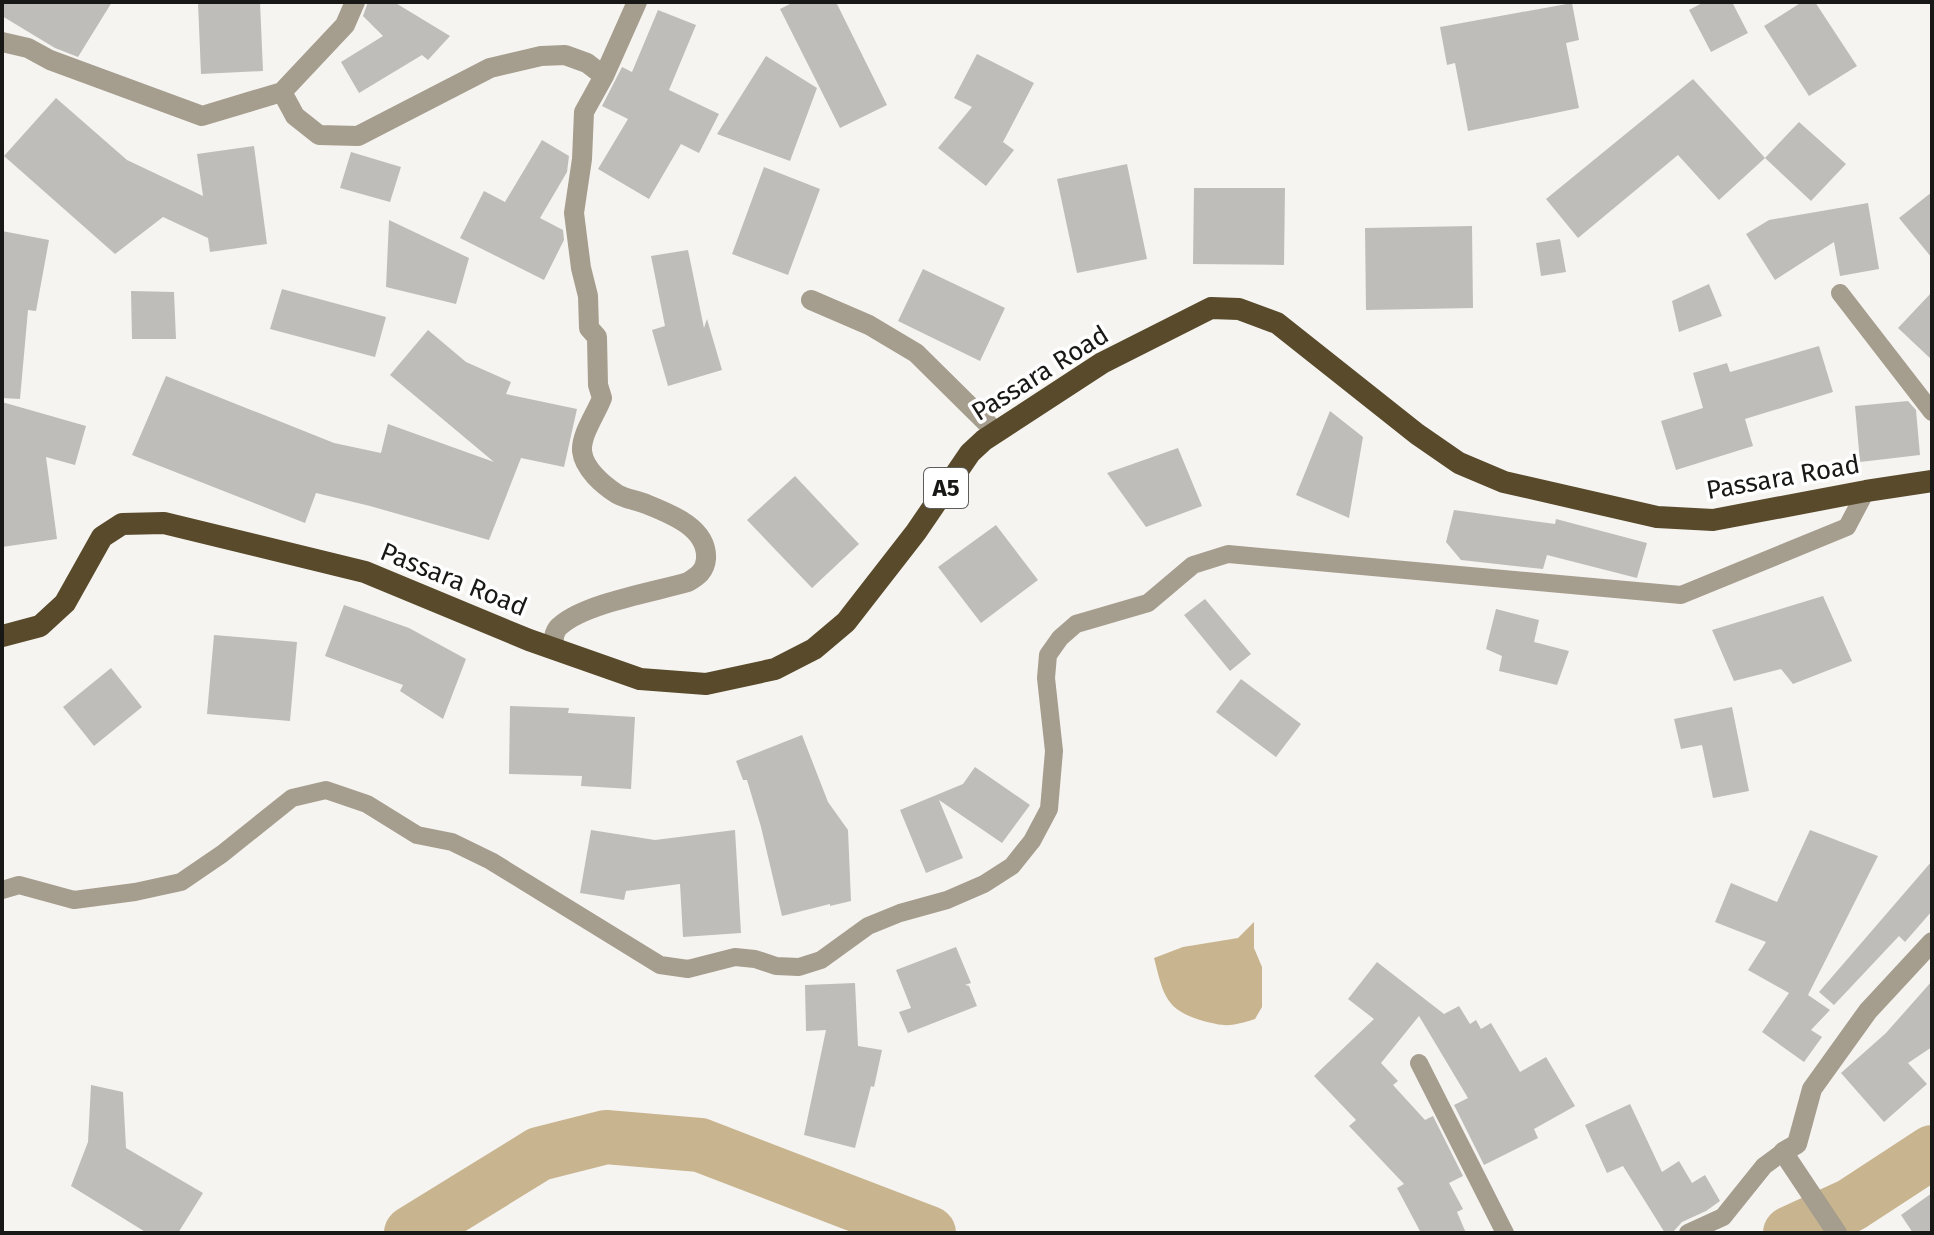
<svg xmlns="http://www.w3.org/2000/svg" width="1934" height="1235" font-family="'Fira Sans',sans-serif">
  <rect width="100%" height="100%" fill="#f6f4f1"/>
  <path fill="#c8b590" d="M 1254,922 L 1254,948 L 1262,967 L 1262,1007 L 1255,1019 C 1230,1027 1225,1027 1200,1020 C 1164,1009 1163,992 1154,958 L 1183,947 L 1238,938 Z"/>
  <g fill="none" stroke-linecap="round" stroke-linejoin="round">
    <path stroke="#c8b590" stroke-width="54" d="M 411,1233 L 539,1154 L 606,1137 L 700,1145 L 929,1233
      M 1790,1233 L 1851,1205 L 1932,1152"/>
  </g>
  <path fill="#bfbdba" d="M 2,2 L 112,2 L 78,57 L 55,48 L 2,16 Z
    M 214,2 L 260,2 L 263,71 L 201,74 L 198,3 Z
    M 368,2 L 394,2 L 450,36 L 428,60 L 422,55 L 359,93 L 341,62 L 383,36 L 363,16 Z
    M 794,2 L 836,2 L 887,105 L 840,128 L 780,9 Z
    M 1704,2 L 1732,2 L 1748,33 L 1711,52 L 1689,10 Z
    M 1802,2 L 1815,2 L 1857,66 L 1809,96 L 1764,26 Z
    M 1572,3 L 1579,40 L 1566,43 L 1579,108 L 1468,131 L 1455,63 L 1447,65 L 1440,27 Z
    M 658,10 L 696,25 L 669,90 L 719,114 L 699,153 L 681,144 L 649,199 L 598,169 L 628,119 L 602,106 L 622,67 L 632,72 Z
    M 977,54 L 1034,83 L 1003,142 L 1014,150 L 986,186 L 938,148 L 972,107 L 954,98 Z
    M 766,56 L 817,88 L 790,161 L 717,134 Z
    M 1693,79 L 1765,158 L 1719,200 L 1678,155 L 1578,238 L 1546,199 Z
    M 56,98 L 127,160 L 203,196 L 197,154 L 254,146 L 267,244 L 210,252 L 208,238 L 163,217 L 115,254 L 4,156 Z
    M 1799,122 L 1846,164 L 1811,201 L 1765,158 Z
    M 542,140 L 569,156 L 567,172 L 540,218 L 563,230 L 564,240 L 544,280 L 460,238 L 484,191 L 505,202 Z
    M 351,152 L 401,167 L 390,202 L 340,188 Z
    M 1127,164 L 1147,259 L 1077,273 L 1057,179 Z
    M 764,167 L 820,189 L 788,275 L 732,254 Z
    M 1194,188 L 1285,188 L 1284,265 L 1193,264 Z
    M 1932,192 L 1932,258 L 1899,218 Z
    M 1868,203 L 1879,269 L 1840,276 L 1834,242 L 1775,280 L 1746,234 L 1769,220 Z
    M 389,220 L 469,258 L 456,304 L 386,287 Z
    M 1472,226 L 1473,308 L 1366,310 L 1365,228 Z
    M 2,231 L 49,240 L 36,311 L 28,310 L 20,399 L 2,398 Z
    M 1560,239 L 1566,272 L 1541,276 L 1536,243 Z
    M 688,250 L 704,328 L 707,319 L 722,370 L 668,386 L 652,330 L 665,326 L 651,256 Z
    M 923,269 L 1005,308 L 980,361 L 898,321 Z
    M 1709,284 L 1722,316 L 1679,332 L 1672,301 Z
    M 282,289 L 386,317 L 375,357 L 270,329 Z
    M 131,291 L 174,292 L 176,339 L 132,339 Z
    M 1932,292 L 1932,360 L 1898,328 Z
    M 428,330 L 466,362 L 511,382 L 506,394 L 577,409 L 564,467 L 521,458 L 489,540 L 370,506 L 316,493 L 305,523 L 132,455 L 166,376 L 334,443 L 381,453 L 388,424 L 494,462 L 390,375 Z
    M 1819,346 L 1833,392 L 1745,419 L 1753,446 L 1676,470 L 1661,421 L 1703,408 L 1693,373 L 1727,363 L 1730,372 Z
    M 1908,401 L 1916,410 L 1920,455 L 1860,462 L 1855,406 Z
    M 2,402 L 86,426 L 75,465 L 46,457 L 57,539 L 2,547 Z
    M 1330,411 L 1363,437 L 1349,518 L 1296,495 Z
    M 1178,448 L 1202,506 L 1146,527 L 1107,473 Z
    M 795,476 L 859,544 L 812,588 L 747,520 Z
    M 1454,510 L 1555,524 L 1556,519 L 1647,543 L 1637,578 L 1547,555 L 1543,569 L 1461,560 L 1446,542 Z
    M 996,525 L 1038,580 L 981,623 L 938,567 Z
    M 1823,596 L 1852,661 L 1793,684 L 1781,669 L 1734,681 L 1712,630 Z
    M 1205,599 L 1251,654 L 1230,671 L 1184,615 Z
    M 344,605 L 409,628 L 466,659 L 443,719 L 400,691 L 403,685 L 325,656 Z
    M 1496,609 L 1539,620 L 1534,642 L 1569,651 L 1557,685 L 1499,671 L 1502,656 L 1486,649 Z
    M 214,635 L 297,642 L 290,721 L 207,714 Z
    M 111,668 L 142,707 L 94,746 L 63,707 Z
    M 1241,679 L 1301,724 L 1276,757 L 1216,712 Z
    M 510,706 L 569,708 L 568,713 L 635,717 L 631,789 L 581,786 L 582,776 L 509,774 Z
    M 1732,707 L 1749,791 L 1713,798 L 1702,745 L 1681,749 L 1674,719 Z
    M 802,735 L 828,802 L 848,830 L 851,901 L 830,906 L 830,904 L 782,916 L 761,827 L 747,780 L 743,780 L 736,761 Z
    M 975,767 L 1030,805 L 1002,843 L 939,800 L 963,858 L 926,873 L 900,810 L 963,784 Z
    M 591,830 L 655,840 L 735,830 L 741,933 L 683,937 L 680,884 L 626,891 L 624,900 L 580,893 Z
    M 1810,830 L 1878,856 L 1808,995 L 1830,1010 L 1811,1030 L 1822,1037 L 1804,1062 L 1762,1032 L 1789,993 L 1748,970 L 1766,942 L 1715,922 L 1731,883 L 1777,902 Z
    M 1932,861 L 1932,911 L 1905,942 L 1899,936 L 1834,1005 L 1819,992 Z
    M 956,947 L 971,983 L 965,985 L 969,986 L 977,1006 L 908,1033 L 899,1012 L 911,1008 L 896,970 Z
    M 1377,962 L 1444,1014 L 1459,1006 L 1470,1024 L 1476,1020 L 1481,1029 L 1491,1023 L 1520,1072 L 1546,1057 L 1575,1106 L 1534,1129 L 1538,1138 L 1484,1165 L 1454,1105 L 1468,1098 L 1419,1016 L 1381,1063 L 1398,1081 L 1393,1085 L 1425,1120 L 1433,1116 L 1463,1176 L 1449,1183 L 1463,1209 L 1457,1212 L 1466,1233 L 1421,1233 L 1397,1188 L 1404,1184 L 1349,1126 L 1356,1120 L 1314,1076 L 1374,1019 L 1348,999 Z
    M 1932,981 L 1932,1047 L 1908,1063 L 1927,1084 L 1884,1122 L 1841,1073 L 1886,1033 Z
    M 855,983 L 858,1046 L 882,1050 L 874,1087 L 871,1086 L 855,1148 L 804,1135 L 826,1030 L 806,1031 L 805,985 Z
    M 91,1085 L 123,1092 L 126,1148 L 203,1193 L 178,1233 L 147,1233 L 71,1186 L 88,1142 Z
    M 1630,1104 L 1662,1172 L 1679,1161 L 1692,1183 L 1705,1175 L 1720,1201 L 1706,1211 L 1682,1222 L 1672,1233 L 1665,1233 L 1623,1166 L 1607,1173 L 1585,1125 Z
    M 1932,1193 L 1932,1233 L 1913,1233 L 1901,1215 Z"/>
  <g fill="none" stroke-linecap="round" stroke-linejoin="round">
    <path stroke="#a59d8d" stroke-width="18" d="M 1840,293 L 1932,412
      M 2,890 L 19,885 L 74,900 L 135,892 L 181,882 L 222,854 L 292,798 L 326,790 L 367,804 L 417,835 L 452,842 L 491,861 L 660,965 L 688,969 L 735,957 L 755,959 L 776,966 L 799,967 L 821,960 L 868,926 L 900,913 L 947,900 L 984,884 L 1012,866 L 1032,841 L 1049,809 L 1054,751 L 1046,678 L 1048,655 L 1060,638 L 1076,624 L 1148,603 L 1193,565 L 1228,554 L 1681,595 L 1847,527 L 1866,491
      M 1419,1063 L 1505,1233
      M 1688,1233 L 1723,1217 L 1764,1166 L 1783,1152"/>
    <path stroke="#a59d8d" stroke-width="20" d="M 2,42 L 28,48 L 50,60 L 202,116 L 282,92 L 345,25 L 355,2
      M 282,92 L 295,116 L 319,135 L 358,136 L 490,68 L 541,56 L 565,55 L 587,63 L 604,76
      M 811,300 L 869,325 L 916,353 L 996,432
      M 553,648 C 554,639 553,631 561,625 C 586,603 654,592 688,582 C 698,576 705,571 706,559 C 708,528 671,514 646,504 C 637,500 625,499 617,494 C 603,485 584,469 582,451 C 581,434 596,414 602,398 L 598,385 L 597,337 L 589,328 L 588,296 L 581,268 L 574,213 L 582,159 L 584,112 L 604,76 L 637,2
      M 1837,1233 L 1783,1152 L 1797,1144 L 1812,1089 L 1868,1011 L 1932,942"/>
    <path stroke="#584a2a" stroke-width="22" d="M 2,636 L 40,626 L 65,603 L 102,537 L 122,524 L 164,523 L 365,572 L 529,640 L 640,679 L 706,684 L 775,669 L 814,649 L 846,622 L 916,532 L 970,453 L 984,440 L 1102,363 L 1211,308 L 1239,309 L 1277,323 L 1417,434 L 1459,463 L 1504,482 L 1657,517 L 1713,520 L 1866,491 L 1932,481"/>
  </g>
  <g text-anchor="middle" stroke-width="7" stroke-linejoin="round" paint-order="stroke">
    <rect fill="#fff" stroke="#5d5d5c" stroke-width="2" x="924" y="468" width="44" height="40" rx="6"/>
    <g font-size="24" font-weight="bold" fill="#181816">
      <text x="946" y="496">A5</text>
    </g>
    <g font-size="26" fill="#181816" stroke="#fff">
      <text transform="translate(1040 373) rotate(-32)" y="9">Passara Road</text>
      <text transform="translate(1783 477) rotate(-10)" y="9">Passara Road</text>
      <text transform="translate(454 579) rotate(22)" y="9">Passara Road</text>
    </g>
  </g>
  <rect width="1934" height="1235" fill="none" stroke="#181816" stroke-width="8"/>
</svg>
